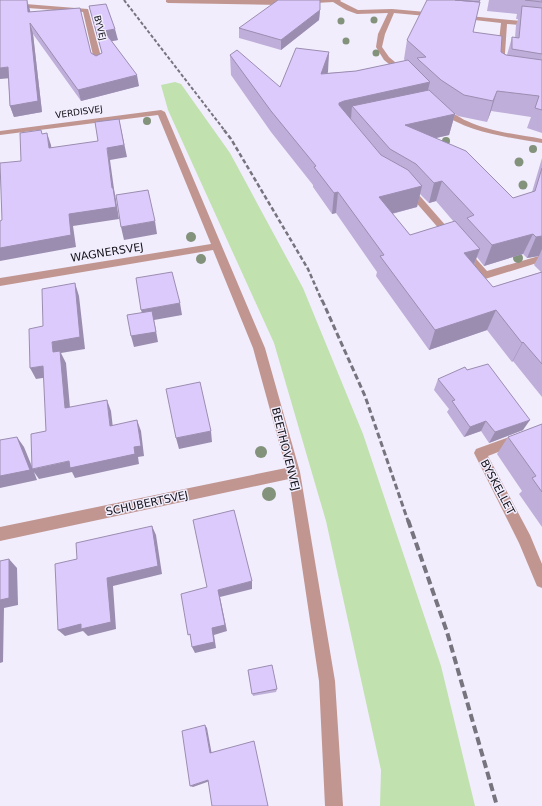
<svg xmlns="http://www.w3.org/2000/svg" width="542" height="806" font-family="'DejaVu Sans',sans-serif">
  <rect width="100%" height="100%" fill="#f1edfd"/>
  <path fill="#c1e1af" d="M 175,82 L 181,84 L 230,153 L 303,288 L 363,434 L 441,666 L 475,806 L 380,806 L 381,770 L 326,521 L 274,343 L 168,110 L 161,85 Z"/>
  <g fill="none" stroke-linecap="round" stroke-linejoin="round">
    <path fill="#c19691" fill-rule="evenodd" d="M 166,0 L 341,0 L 340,1 L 358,10 L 392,9 L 437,13 L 440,15 L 437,17 L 394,13 L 385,34 L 382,47 L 389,57 L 408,73 L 408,77 L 405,77 L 384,60 L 376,47 L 378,34 L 388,13 L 357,14 L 346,10 L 333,2 L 281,5 L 168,3 L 166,2 Z
      M 0,2 L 88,9 L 103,64 L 99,66 L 95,64 L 83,12 L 0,6 Z
      M 459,15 L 542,23 L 542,27 L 507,24 L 504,68 L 500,70 L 496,68 L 501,23 L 457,18 L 457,16 Z
      M 439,108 C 447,107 459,118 467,121 C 490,132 517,134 542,139 L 542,143 C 506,137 470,133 439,112 Z
      M 161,110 L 165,112 L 265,348 L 300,472 L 335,681 L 343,806 L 325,806 L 319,681 L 289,479 L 0,541 L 0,527 L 286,468 L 253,348 L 213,250 L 0,286 L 0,278 L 211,244 L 158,115 L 0,135 L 0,131 Z
      M 409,186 L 412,187 L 454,235 L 456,237 L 454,239 L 448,239 L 406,191 L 405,189 Z
      M 465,249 L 468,250 L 487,271 L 539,256 L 542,256 L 542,265 L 537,263 L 485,279 L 481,277 L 462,254 L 460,252 Z
      M 542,425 L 542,435 L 488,456 L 530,535 L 542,564 L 542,588 L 537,586 L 519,543 L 474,453 L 476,449 Z"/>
    <path stroke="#77747e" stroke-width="2" stroke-dasharray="3.5 2" stroke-linecap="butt" d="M 124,0 L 225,131"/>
    <path stroke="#77747e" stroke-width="2.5" stroke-dasharray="4.5 2.5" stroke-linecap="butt" d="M 224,130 L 231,139 L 308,269 L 322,301"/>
    <path stroke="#77747e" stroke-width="3" stroke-dasharray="6 3" stroke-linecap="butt" d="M 322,300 L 365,396 L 408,521"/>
    <path stroke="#77747e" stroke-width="4" stroke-dasharray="8 4" stroke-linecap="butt" d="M 408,520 L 447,632 L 497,806"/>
  </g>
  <g fill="#82927b">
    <circle cx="374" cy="20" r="3.5"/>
    <circle cx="341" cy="21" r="3.5"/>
    <circle cx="346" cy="41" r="3.5"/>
    <circle cx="376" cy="53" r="3.5"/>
    <circle cx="147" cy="121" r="4"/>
    <circle cx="446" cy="141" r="4"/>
    <circle cx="533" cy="149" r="4"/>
    <circle cx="519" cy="162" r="4.5"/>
    <circle cx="523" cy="185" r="4.5"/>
    <circle cx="191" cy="237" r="5"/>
    <circle cx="518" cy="258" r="5"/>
    <circle cx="201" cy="259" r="5"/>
    <circle cx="261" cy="452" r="6"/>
    <circle cx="269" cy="494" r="7"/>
  </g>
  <path fill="#beaed9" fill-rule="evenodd" d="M 489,0 L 542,0 L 542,133 L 527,128 L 531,117 L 491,111 L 487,122 L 458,116 L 451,111 L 455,114 L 449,135 L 436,138 L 513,198 L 532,192 L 542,158 L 542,397 L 513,361 L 512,362 L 487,330 L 429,350 L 376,276 L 377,272 L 336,213 L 332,214 L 313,187 L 313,185 L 271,132 L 231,75 L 230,55 L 280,87 L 329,52 L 327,73 L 356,71 L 405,61 L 404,59 L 407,40 L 473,32 L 501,52 L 506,55 L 507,55 L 512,37 L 515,38 L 516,25 L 518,19 L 516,19 L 517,14 L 487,11 ZM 420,194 L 429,203 L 436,201 L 454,222 L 410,235 L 392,214 L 417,207 ZM 523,254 L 527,258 L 539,256 L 534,265 L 541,272 L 493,287 L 474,265 L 477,257 L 484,266 Z
    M 89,6 L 118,40 L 112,41 L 139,86 L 81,101 L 33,34 L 42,112 L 14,117 L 10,106 L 8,78 L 30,10 L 30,12 L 96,56 L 102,53 Z
    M 320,10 L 319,20 L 281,50 L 239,38 L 239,28 Z
    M 438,379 L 523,430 L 489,443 L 481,431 L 464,437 L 447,412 L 449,409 L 434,390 Z
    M 542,424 L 542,527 L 519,494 L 522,491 L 497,454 L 508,437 Z
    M 248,670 L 277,689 L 276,692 L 253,696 Z"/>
  <path fill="#9b8db0" d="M 27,0 L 30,10 L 32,23 L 28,12 Z
    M 320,10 L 319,20 L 281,50 L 281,40 Z
    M 30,23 L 33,34 L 42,112 L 14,117 L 10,106 Z
    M 115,29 L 118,40 L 107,42 L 104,31 Z
    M 329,52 L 328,72 L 320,94 L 321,74 Z
    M 8,67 L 12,78 L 0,79 L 0,68 Z
    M 137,75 L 139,86 L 81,101 L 78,90 Z
    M 430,82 L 425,102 L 352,106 L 351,119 L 337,124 L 339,103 L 344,101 Z
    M 497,91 L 491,111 L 487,122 L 493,101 Z
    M 455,114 L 449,135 L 401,146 L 405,125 Z
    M 119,119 L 127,157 L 110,160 L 114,189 L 116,200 L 119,219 L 73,226 L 76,247 L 0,261 L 0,248 L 69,214 L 112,188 L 107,148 Z
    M 47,133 L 51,145 L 53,160 L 49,148 Z
    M 442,181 L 436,201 L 429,203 L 434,183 Z
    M 422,186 L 417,207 L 375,218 L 379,197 Z
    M 338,192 L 336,213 L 332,214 L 334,193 Z
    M 155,221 L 157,234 L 124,240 L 121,227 Z
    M 533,234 L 523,254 L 484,266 L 492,245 Z
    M 542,236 L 542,249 L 539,256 L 527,258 L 536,237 Z
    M 480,249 L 472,269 L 464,253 Z
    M 75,283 L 79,296 L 85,349 L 61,353 L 66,363 L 71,419 L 65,408 L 53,352 L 52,342 Z
    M 180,303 L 182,315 L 154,320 L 158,342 L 134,347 L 131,336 L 145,322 L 141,310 Z
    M 496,310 L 487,330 L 429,350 L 435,330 Z
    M 523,342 L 513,361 L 512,362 L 522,343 Z
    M 43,366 L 49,377 L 36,379 L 30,368 Z
    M 107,400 L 111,411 L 114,437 L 110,426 Z
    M 137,420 L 141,431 L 144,456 L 138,457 L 139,464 L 75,478 L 72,472 L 39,479 L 34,472 L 37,480 L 0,488 L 0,476 L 17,437 L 24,447 L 33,469 L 134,447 Z
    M 530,420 L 523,430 L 489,443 L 495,432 Z
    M 486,421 L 481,431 L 464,437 L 470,427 Z
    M 211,431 L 212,442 L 179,449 L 176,438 Z
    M 152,526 L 156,535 L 162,574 L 113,586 L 116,629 L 88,636 L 83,631 L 65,636 L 58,630 L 107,578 Z
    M 9,559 L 17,568 L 18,605 L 4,608 L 3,662 L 0,663 L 0,600 Z
    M 252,581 L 252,589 L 220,597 L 227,631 L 214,635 L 216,648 L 195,653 L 192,647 L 212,628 L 218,590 Z
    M 205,725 L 207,728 L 212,755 L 210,753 Z
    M 208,780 L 210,781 L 193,787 L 190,786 Z"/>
  <path fill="#ddcafc" stroke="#9b8db0" d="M 0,0 L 27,0 L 28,12 L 80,8 L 91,53 L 96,56 L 102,53 L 89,6 L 106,4 L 115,29 L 104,31 L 137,75 L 78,90 L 30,23 L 38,101 L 10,106 L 8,67 L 0,68 Z
    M 278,0 L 320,0 L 320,10 L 281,40 L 239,28 Z
    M 427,0 L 455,0 L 480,2 L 473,32 L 502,36 L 501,52 L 506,55 L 542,60 L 542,110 L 535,108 L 539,96 L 497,91 L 493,101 L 464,95 L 441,80 L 420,61 L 417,58 L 426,57 L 407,40 Z
    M 455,0 L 480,0 L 479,2 Z
    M 525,0 L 542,0 L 542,2 Z
    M 522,6 L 542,8 L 542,54 L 512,49 L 512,37 L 519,38 Z
    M 296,48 L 329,52 L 321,74 L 356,71 L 408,60 L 430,82 L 344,101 L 339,103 L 339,105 L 381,155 L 408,170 L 422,186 L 379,197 L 410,235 L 455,221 L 480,249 L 464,253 L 493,287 L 542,272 L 542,364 L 523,342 L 522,343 L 496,310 L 435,330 L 380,256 L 384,255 L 338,192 L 334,193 L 314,167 L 316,166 L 271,111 L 230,55 L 237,50 L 280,87 Z
    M 429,90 L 455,114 L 405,125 L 466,151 L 513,198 L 535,191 L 542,168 L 542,236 L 536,237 L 533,234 L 492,245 L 467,218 L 474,215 L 442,181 L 434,183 L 416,164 L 390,149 L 352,106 Z
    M 119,119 L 124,145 L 107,148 L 112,188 L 113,188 L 116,207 L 69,214 L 71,235 L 0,248 L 0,221 L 2,220 L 0,163 L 21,161 L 20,133 L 41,130 L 42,134 L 47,133 L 49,148 L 98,141 L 95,122 Z
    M 148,190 L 155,221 L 121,227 L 116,195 Z
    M 172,272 L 180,303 L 141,310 L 136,278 Z
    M 75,283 L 80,337 L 52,342 L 53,352 L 60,351 L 65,408 L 107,400 L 110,426 L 137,420 L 141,446 L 134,447 L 135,454 L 70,468 L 69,461 L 32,469 L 31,434 L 46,431 L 43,366 L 30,368 L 29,329 L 43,326 L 42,289 Z
    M 152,311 L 156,332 L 131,336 L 127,315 Z
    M 488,364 L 530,420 L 495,432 L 486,421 L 470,427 L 452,401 L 455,400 L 438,379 L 465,367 L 467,370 Z
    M 200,382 L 211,431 L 176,438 L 166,389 Z
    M 542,424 L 542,492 L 532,478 L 536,476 L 508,437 Z
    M 17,437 L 30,470 L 0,476 L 0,440 Z
    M 234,510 L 252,581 L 218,590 L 225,625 L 212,628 L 214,642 L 192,647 L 190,634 L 188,635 L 181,594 L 207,587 L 193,520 Z
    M 152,526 L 158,566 L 107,578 L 111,622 L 81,629 L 81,624 L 58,630 L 55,564 L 77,559 L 76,543 Z
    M 9,559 L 9,598 L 0,600 L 0,561 Z
    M 272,665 L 277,689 L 252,694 L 248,670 Z
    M 205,725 L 210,753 L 254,741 L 268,806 L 212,806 L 208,780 L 190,786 L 182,731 Z"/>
  <g text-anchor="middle" stroke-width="3" stroke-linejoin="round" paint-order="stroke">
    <g font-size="9" fill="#151319" stroke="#f1edfd">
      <text transform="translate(100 28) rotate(76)" y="3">BYVEJ</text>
      <text transform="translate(79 112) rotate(-8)" y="3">VERDISVEJ</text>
    </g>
    <g font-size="11" fill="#151319" stroke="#f1edfd">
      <text transform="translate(107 252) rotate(-9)" y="4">WAGNERSVEJ</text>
      <text transform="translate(286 449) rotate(76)" y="4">BEETHOVENVEJ</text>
      <text transform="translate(498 487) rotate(62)" y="4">BYSKELLET</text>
      <text transform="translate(147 503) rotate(-12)" y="4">SCHUBERTSVEJ</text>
    </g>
  </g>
</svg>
